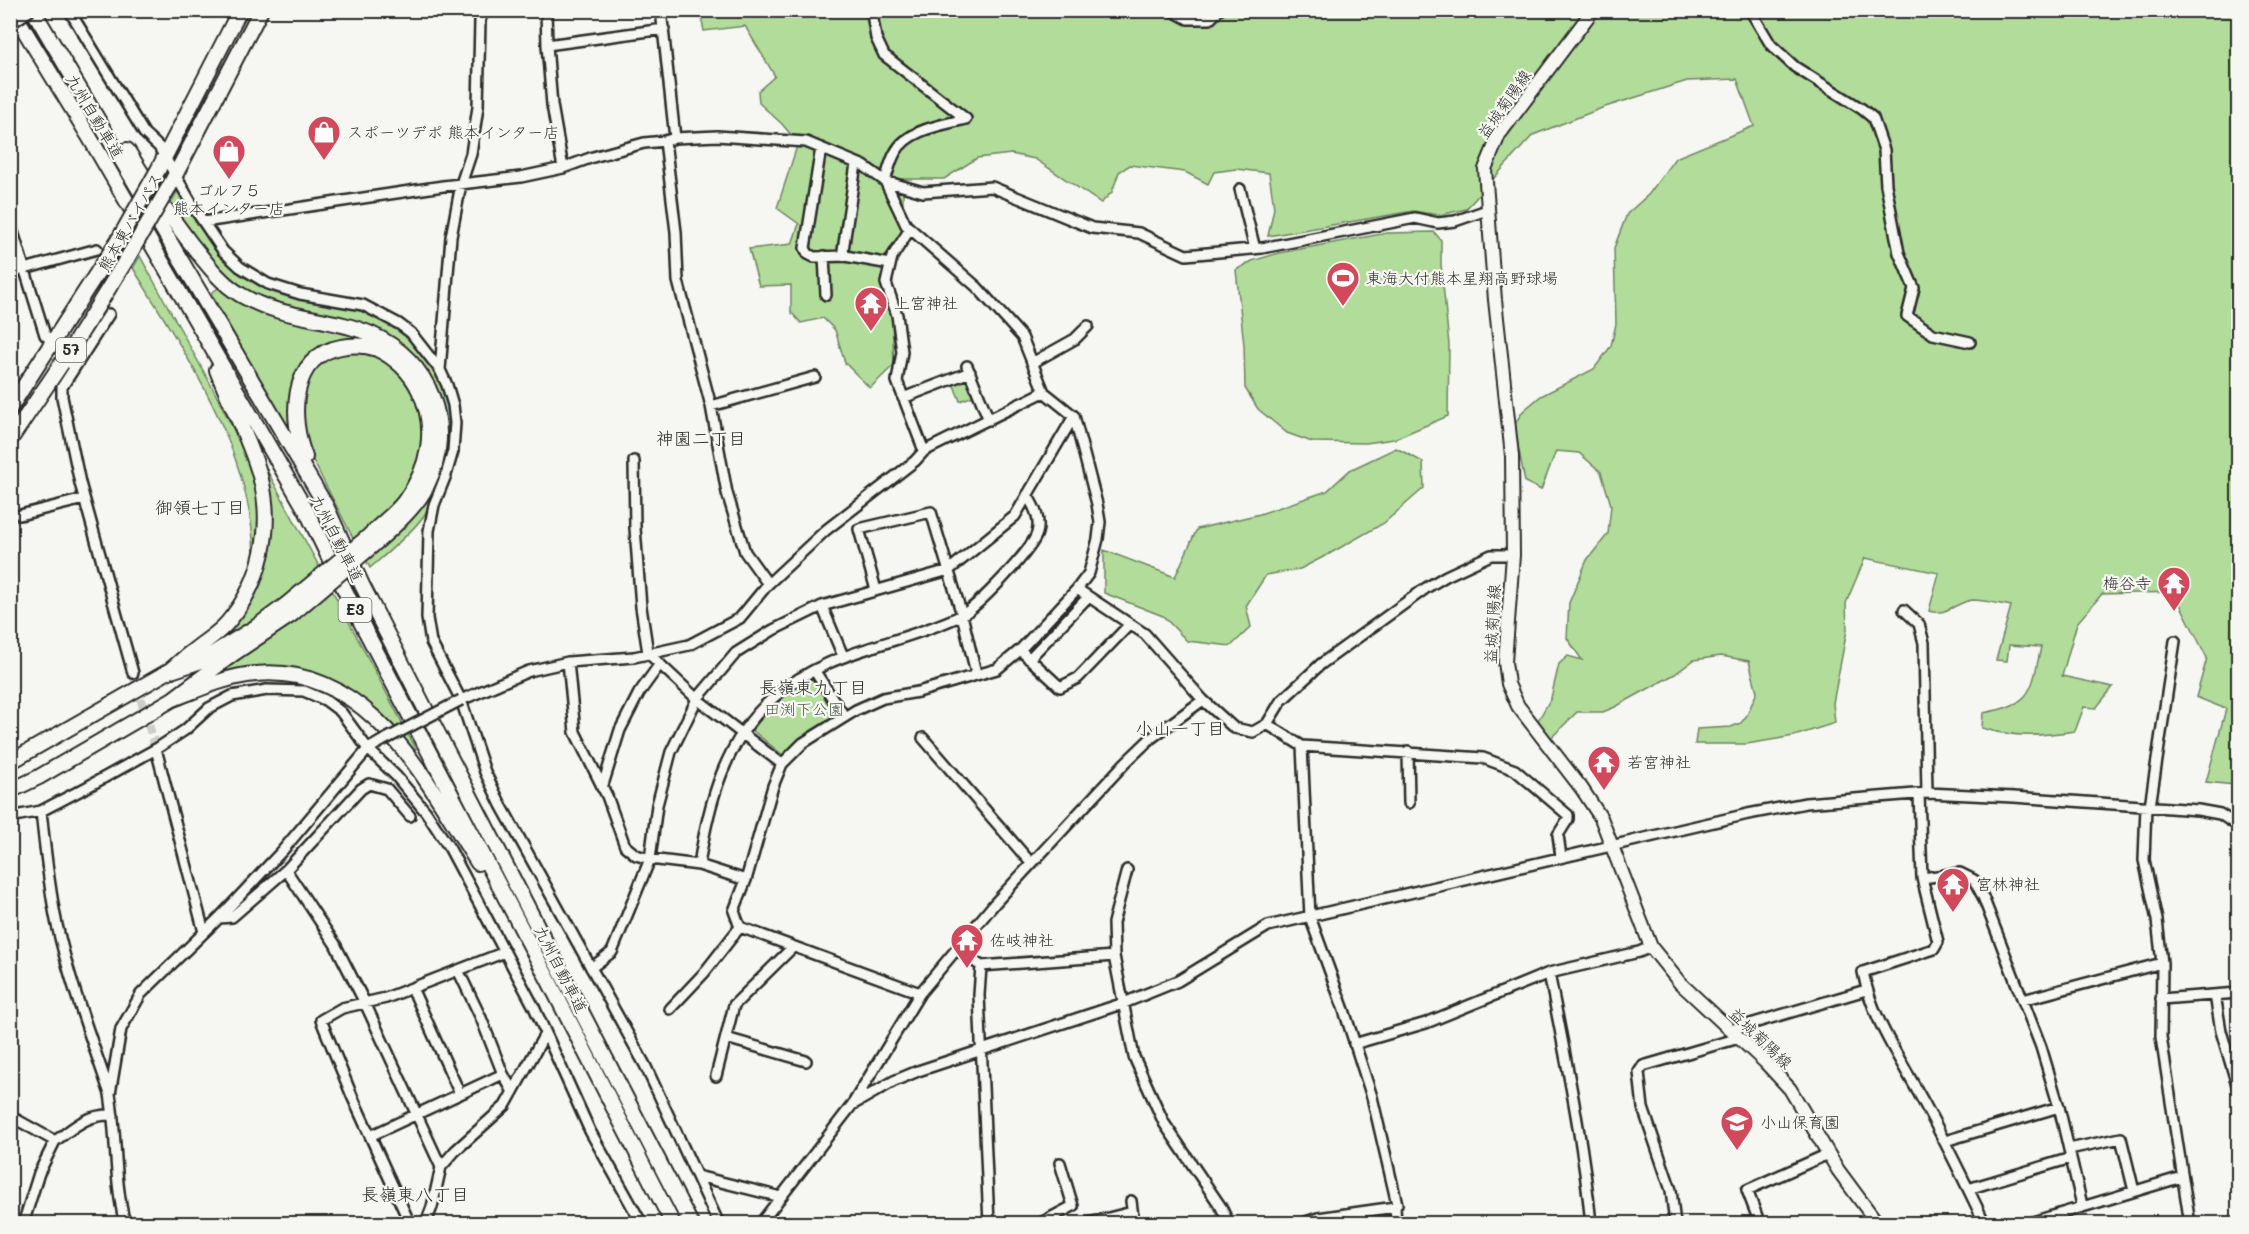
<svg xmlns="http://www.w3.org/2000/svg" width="2249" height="1234" font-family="Mali,'Klee One',sans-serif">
  <rect width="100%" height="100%" fill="#f6f6f2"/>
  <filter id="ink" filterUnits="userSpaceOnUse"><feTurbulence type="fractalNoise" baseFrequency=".0167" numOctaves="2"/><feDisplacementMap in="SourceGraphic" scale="12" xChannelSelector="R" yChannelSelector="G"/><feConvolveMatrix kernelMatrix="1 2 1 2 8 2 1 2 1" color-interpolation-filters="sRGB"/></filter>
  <g filter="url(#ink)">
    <path fill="#b2dc99" stroke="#6e8462" stroke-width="1.5" d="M 700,11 L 2238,11 L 2238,806 L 2231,806 L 2235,785 L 2206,782 L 2226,709 L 2196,697 L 2207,658 L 2174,592 L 2102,594 L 2077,623 L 2062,676 L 2113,687 L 2096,708 L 2084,707 L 2075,731 C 2043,736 2014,738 1982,728 L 1983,713 C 2033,704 2031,692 2041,647 L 2009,645 L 2007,661 L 1996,660 L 2011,606 C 1999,604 1985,600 1973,600 C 1957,601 1946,617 1929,611 L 1939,573 L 1865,558 L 1846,603 L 1847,630 L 1833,703 L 1835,723 L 1794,736 L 1747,744 L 1695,744 L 1697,729 L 1731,727 L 1741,723 L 1747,715 L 1757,692 L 1749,661 L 1721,656 L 1694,660 L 1675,674 L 1615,707 L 1603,712 L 1577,712 L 1551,738 L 1536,724 L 1551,698 L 1559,664 L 1568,656 L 1582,660 L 1567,638 L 1569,603 L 1587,560 L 1608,534 L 1611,505 L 1601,472 L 1579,453 L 1556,451 L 1541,490 L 1525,482 L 1514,425 L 1523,411 L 1541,396 L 1594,369 L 1611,346 L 1616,324 L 1614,248 L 1627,214 L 1649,194 L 1675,158 L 1754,126 L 1737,79 L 1687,81 L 1602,108 L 1533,135 L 1466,209 L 1440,215 L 1413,211 L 1268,236 L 1274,208 L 1269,173 L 1236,169 L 1214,172 L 1208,184 L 1185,172 L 1130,165 L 1119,172 L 1112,192 L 1101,203 L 1035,159 L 1011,154 L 977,158 L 944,179 L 903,179 L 903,231 L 887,256 L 883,285 L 892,318 L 894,365 L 870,388 L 845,363 L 835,330 L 823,318 L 801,323 L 791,312 L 791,285 L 759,286 L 749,249 L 792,244 L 799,224 L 777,208 L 798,143 L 782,124 L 759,103 L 758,91 L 775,76 L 745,26 L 704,31 Z
      M 178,190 C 196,219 213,254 241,273 C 284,303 337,299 383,319 C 424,337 447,385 450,427 C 451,450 441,477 432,497 C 429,502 428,509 425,514 C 415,530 385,555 370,568 L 366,560 C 387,541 410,522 427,497 C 456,456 451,393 416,356 C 402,342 387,334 369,326 L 265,302 L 235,284 L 222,273 L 201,248 L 171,203 Z
      M 1434,232 L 1441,240 L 1441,264 L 1449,345 L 1448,416 L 1394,439 L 1366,443 L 1312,442 L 1287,433 L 1258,409 L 1245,388 L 1244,345 L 1236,270 L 1252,261 L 1279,253 L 1387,233 Z
      M 140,256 L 210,383 L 245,452 L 259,501 L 261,517 L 257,555 L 254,554 C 250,447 187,357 133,268 Z
      M 220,287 C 230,294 240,302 251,308 C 286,326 327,326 364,336 L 363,340 C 344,340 331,342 315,353 L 292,436 L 211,293 Z
      M 347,351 C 399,353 427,390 422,440 C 421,448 422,456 419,463 C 407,496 380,518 354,540 C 343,518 331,496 320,474 C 315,463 307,452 305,440 C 296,400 304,363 347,351 Z
      M 969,376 L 976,395 L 960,401 L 953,383 Z
      M 1396,448 L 1423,462 L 1424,488 L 1384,523 L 1329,554 L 1300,569 L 1266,575 L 1246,606 L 1251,627 L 1231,646 L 1187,641 L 1163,616 L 1104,593 L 1104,550 L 1175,577 L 1197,529 L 1260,514 L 1327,491 L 1350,470 Z
      M 256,450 L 320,568 L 285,598 L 213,647 L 212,645 C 245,621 269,578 271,537 C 271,529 268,519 267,510 C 263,490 260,470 256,450 Z
      M 332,590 L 416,749 L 411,752 L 317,676 L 223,674 L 219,669 L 287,624 Z
      M 810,679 L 815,680 L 834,713 L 833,717 L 806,734 L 784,756 L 752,730 C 769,709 786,692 810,679 Z"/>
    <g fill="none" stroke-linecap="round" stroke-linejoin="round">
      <path stroke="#cdcdca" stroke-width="9" stroke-dasharray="9 4.5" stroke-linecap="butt" d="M 133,673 L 156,749"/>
      <defs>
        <path id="minor" d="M 69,10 L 144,133 L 159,147 L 196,211 L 223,251 L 240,267 L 268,284 L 300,294 L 363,305 L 399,324 L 411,333 L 440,370 L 447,385 L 453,405 L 455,423 L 453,451 L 446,475 L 434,505 L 429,531 L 427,618 L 431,642 L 461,700 L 485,772 L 501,805 L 645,1065 L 719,1224
          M 546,10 L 547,45
          M 661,10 L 675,138
          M 874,10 L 873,20 L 876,38 L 884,55 L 966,119 C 943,125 907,129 895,153 C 890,162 888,172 885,181 L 906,225 L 977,287 L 1022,337 L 1044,392 L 1074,416 L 1097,504 L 1100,522 L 1098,539 L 1089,573 L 1077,589 L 1020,650 L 997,669 L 918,692 L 883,698 L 856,710 L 803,743 L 782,764 L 773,786 L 746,880 L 734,911 L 740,927 L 920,993
          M 1171,10 L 1188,19 L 1210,19 L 1219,10
          M 1750,10 L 1771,45 L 1795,67 L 1862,109 L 1873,118 L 1884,150 L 1886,185 L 1899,253 L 1914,288 L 1907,316 L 1933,334 L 1970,342
          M 665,141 L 676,232 L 678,281 L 711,406 L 727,493 L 745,552 L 768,584
          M 821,148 L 805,248 L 808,254 L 814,257 L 845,256 L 890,264
          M 563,168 L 552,105 L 547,45 L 664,29
          M 1240,189 L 1255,249
          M 10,222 L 45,335 L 54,343
          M 204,222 L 443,186 L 521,177 L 563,168 L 593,157 L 644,143 L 665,141 L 675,138 L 717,136 L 806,142 L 864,166 L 885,181 L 923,192 L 992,187 L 1092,228 L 1139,233 L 1186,255 L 1262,248 L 1415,218 L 1438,223 L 1455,221 L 1487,210
          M 910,229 L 892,257 L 886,283 L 897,315 L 902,352 L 897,381 L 924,451
          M 824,256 L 826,295
          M 845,256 L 843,250 L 856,164
          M 10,273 L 97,249
          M 1032,363 L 1075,339 L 1088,326
          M 72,365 L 75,367 L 109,314
          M 967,366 L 989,420
          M 75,367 L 62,387 L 62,397 L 80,483 L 133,673
          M 440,370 L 451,237 L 461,184 L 471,154 L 478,107 L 480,21 L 483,10
          M 903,398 L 970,372
          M 711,406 L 815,377
          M 634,461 L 635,528 L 641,607 L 648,653 L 697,699 L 782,764
          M 20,515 L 84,499
          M 1077,589 L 1145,634 L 1203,700 L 1234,728 L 1253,732 L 1267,724 L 1302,746 L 1483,758 L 1515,770 L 1568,815 L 1568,819 L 1558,835 L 1561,857
          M 876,590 L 859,529 L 931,512 L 962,615 L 976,673
          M 822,606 L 843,656
          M 1904,610 L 1919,624 L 1924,643 L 1927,793
          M 1020,650 L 1060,687 L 1078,678 L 1130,624
          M 1029,659 L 1088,597
          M 568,662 L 575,732 L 607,796 L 625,846 L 636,855 L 650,859 L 699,865 L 746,880
          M 814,670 L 844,716
          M 461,700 L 529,671 L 568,662 L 634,657 L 689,645 L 740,618 L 768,584 L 826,530 L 915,461 L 924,451 L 1044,392
          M 1267,724 L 1281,701 L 1321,664 L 1426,588 L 1446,576 L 1491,555 L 1513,555
          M 923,738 L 1031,863
          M 1302,746 L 1310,917 L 1344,1010 L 1372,1097 L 1397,1204 L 1395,1207 L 1396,1224
          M 156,749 L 204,932
          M 1408,751 L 1409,803
          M 602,788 L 620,730 L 639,693 L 660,664
          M 1919,794 L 1922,878 L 1938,942 L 1934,949 L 1863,972 C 1872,1019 1901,1060 1923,1101 C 1945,1141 1965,1182 1985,1224
          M 2146,806 L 2144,860 L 2157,920 L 2162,963 L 2161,1037 L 2190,1224
          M 2150,806 L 2175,641
          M 41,811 C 45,849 49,888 57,925 C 70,983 91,1038 110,1094 C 117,1137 114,1181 125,1224
          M 10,817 L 41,811 L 87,787 L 156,749 L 185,730 L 209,708 L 232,696 L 267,690 L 304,691 L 325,700 L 341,712 L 368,749 L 396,776 L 426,812 L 450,849 L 534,1007 L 590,1131 L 642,1224
          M 699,865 C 708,805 725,739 773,698 C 828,649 897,646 960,616 C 976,609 1033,549 1037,533 C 1041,519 1034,506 1027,495
          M 286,870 L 361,789 L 369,784 L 387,789 L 410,816
          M 1922,878 L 1960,873 L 1974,880 L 1983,897 L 2041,1047 L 2059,1107 L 2082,1205
          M 219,918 L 232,917 L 286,870 L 335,944 L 365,1003 L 441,1167
          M 957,949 L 981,966 L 1114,956 L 1134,1057 L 1164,1123 L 1221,1207 L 1229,1224
          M 1114,956 L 1113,923 L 1127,870
          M 981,966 L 979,995 L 989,1224
          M 591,968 L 612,952 L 650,859 L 657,805 L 671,752 L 697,699 L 736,653 L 773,630 L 822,606 L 949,570 L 1015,516 L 1074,416
          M 458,970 L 481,1018 L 503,1074 L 513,1092
          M 1549,973 C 1565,1056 1583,1139 1591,1224
          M 412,988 L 460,1094
          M 2215,995 L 2221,1031 L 2238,1088
          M 2161,999 L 2238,993
          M 2023,1000 L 2162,963
          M 670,1009 L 704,973 L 740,927
          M 1730,1030 L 1866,990
          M 726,1038 L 806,1061
          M 1354,1044 L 1426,1023 L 1549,973 L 1639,952 L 1651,947
          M 716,1076 L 734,1005 L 793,947
          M 110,1094 L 121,1029 L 141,994 L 219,918 L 283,850 L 368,749 L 382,741
          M 852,1105 L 894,1081 L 918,1071 L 1124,1003 L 1178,981 L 1268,926 L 1748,814 L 1806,803 L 1927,793 L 2014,797 L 2198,810 L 2220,814 L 2238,826
          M 10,1116 L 55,1141 C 76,1126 87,1114 113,1115
          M 370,1136 L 503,1074
          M 1945,1141 L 2059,1107
          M 2069,1149 L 2121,1138 L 2134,1191
          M 697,1176 L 781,1197
          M 1968,1189 L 2071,1158
          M 1131,1201 L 1134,1224
          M 23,1224 L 39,1173 L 55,1141
          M 410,1224 L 352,1096 L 321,1020 L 342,1008 L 386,998 L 505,952
          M 422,1224 L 427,1220 L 432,1207 L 441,1167 L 455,1151 L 505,1106 L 545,1034
          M 760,1224 L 852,1105 L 920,993 L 995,903 L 1125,763 L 1150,739 L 1203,700
          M 1039,1224 L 1073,1206 L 1060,1163
          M 1085,1224 L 1132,1212
          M 1300,1224 L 1318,1218 L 1395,1207
          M 1675,1224 L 1671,1190 L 1643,1108 L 1639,1072 L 1643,1066 L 1739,1038
          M 1760,1224 L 1747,1190 L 1828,1154
          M 2026,1224 L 2182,1177"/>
        <path id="major" d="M 1593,10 L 1499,135 L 1485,169 L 1495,300 L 1512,456 L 1513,555 L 1505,662 L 1508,684 L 1518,706 L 1582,789 L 1601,818 L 1651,947 L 1680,983 L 1765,1062 L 1790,1089 L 1838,1170 L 1878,1224"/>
        <path id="highway" d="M 12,10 L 90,138 L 307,512 L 353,607 L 549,981 L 673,1224
          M 33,10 L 326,506 L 362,585 L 432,722 L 691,1224
          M 127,150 C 146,181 166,211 188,240 C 204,260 219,282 241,295 C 283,320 329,316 371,334 C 431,360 456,427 427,485 C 417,507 390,530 372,546
          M 158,170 L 240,10
          M 169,187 L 261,10
          M 10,408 L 119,239
          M 10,440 L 64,360 L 128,257
          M 305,457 C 290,420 289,356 341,347 C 352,345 366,345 377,349 C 395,357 411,373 419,390 C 438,428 429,469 404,502 C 394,515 379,525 368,537
          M 174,670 L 201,661 L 256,627 L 286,605
          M 173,699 C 197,690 221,679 247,675 C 366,657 425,779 478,863
          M 10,762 L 169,671 C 177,665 184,657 193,651 C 205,641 218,634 228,622 C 262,582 274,526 260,476 C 251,442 230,404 217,370
          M 10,791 L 39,777 L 173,699 L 233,654 L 291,615"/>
      </defs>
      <use href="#minor" stroke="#2b2b2b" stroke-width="14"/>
      <use href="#major" stroke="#2b2b2b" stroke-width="16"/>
      <use href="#highway" stroke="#2b2b2b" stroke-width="18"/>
      <use href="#minor" stroke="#f6f6f2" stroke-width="9"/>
      <use href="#major" stroke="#f6f6f2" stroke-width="12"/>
      <use href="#highway" stroke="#f6f6f2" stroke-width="14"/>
      <defs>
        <path id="minor-bridge" d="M 10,24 L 31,10
          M 382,741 L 461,700"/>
        <path id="highway-bridge" d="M 119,239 L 158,170
          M 128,257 L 169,187
          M 286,605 L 368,537
          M 291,615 L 372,546"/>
      </defs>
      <use href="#minor-bridge" stroke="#2b2b2b" stroke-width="14" stroke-linecap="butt"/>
      <use href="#highway-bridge" stroke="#2b2b2b" stroke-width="18" stroke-linecap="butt"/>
      <use href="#minor-bridge" stroke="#f6f6f2" stroke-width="9"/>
      <use href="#highway-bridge" stroke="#f6f6f2" stroke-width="14"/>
    </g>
  </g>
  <defs>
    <symbol id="shop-pin" viewBox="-11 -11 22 30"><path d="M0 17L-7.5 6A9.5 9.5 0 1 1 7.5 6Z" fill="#d1495b" stroke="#f6f6f2"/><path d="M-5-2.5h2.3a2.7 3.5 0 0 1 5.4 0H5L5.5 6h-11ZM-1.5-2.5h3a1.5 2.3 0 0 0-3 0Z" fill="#fff"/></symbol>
    <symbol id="stadium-pin" viewBox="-11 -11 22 30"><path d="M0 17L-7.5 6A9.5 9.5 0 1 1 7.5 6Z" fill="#d1495b" stroke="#f6f6f2"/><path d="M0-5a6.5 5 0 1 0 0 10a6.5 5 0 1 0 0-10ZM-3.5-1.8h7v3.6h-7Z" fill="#fff"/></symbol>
    <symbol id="temple-pin" viewBox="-11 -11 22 30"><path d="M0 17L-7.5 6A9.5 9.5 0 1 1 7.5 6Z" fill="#d1495b" stroke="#f6f6f2"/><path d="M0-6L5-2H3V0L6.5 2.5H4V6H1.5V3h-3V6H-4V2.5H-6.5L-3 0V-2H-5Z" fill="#fff"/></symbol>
    <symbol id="school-pin" viewBox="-11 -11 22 30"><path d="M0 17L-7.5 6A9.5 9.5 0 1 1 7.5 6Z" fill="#d1495b" stroke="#f6f6f2"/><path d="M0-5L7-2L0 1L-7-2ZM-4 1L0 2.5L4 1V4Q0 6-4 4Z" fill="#fff"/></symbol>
  </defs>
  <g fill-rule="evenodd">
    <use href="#shop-pin" x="305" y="113" width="38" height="52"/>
    <use href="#shop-pin" x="210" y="132" width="38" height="52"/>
    <use href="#stadium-pin" x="1324" y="259" width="38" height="52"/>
    <use href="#temple-pin" x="852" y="284" width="38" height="52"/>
    <use href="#temple-pin" x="2155" y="564" width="38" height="52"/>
    <use href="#temple-pin" x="1585" y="743" width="38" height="52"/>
    <use href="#temple-pin" x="1934" y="865" width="38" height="52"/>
    <use href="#temple-pin" x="948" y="921" width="38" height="52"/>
    <use href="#school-pin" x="1718" y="1103" width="38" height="52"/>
  </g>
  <g text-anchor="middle" stroke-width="4.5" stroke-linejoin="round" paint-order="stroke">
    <g fill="#f6f6f2" stroke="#686867" stroke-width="1.5">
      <rect x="56" y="338" width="30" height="24" rx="4.5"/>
      <rect x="338.5" y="598" width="33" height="24" rx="4.5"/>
    </g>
    <g font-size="15" font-weight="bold" fill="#2b2b2b">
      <text x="71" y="355">57</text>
      <text x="355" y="615">E3</text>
    </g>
    <g font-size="16" fill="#2b2b2b" stroke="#f6f6f2">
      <text transform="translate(1504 104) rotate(-55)" y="6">益城菊陽線</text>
      <text transform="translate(95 116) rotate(59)" y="6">九州自動車道</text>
      <text transform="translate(130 222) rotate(-60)" y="6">熊本東バイパス</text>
      <text transform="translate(337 538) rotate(63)" y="6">九州自動車道</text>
      <text transform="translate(1492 624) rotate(-87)" y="6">益城菊陽線</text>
      <text transform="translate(561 969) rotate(63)" y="6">九州自動車道</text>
      <text transform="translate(1761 1038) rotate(44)" y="6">益城菊陽線</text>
    </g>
    <g font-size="16" fill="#2b2b2b" stroke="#f6f6f2" text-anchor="start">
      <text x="347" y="138">スポーツデポ 熊本インター店</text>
      <text x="229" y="196" text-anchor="middle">ゴルフ５<tspan x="229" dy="18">熊本インター店</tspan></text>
      <text x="1366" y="284">東海大付熊本星翔高野球場</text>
      <text x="894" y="309">上宮神社</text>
      <text x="2151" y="589" text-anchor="end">梅谷寺</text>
      <text x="1627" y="768">若宮神社</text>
      <text x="1976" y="890">宮林神社</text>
      <text x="990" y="946">佐岐神社</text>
      <text x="1760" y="1128">小山保育園</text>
    </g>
    <g font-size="16" fill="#4d5746" stroke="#f6f6f2">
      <text x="804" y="715">田渕下公園</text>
    </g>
    <g font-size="18" fill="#2b2b2b" stroke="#f6f6f2">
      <text x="701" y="445">神園二丁目</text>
      <text x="200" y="514">御領七丁目</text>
      <text x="813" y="694">長嶺東九丁目</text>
      <text x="1180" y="735">小山一丁目</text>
      <text x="415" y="1201">長嶺東八丁目</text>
    </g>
  </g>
  <rect width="2249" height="1234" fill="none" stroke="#f6f6f2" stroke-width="36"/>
  <rect x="18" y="18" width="2213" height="1198" fill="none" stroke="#2b2b2b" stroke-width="2" filter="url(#ink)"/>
</svg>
